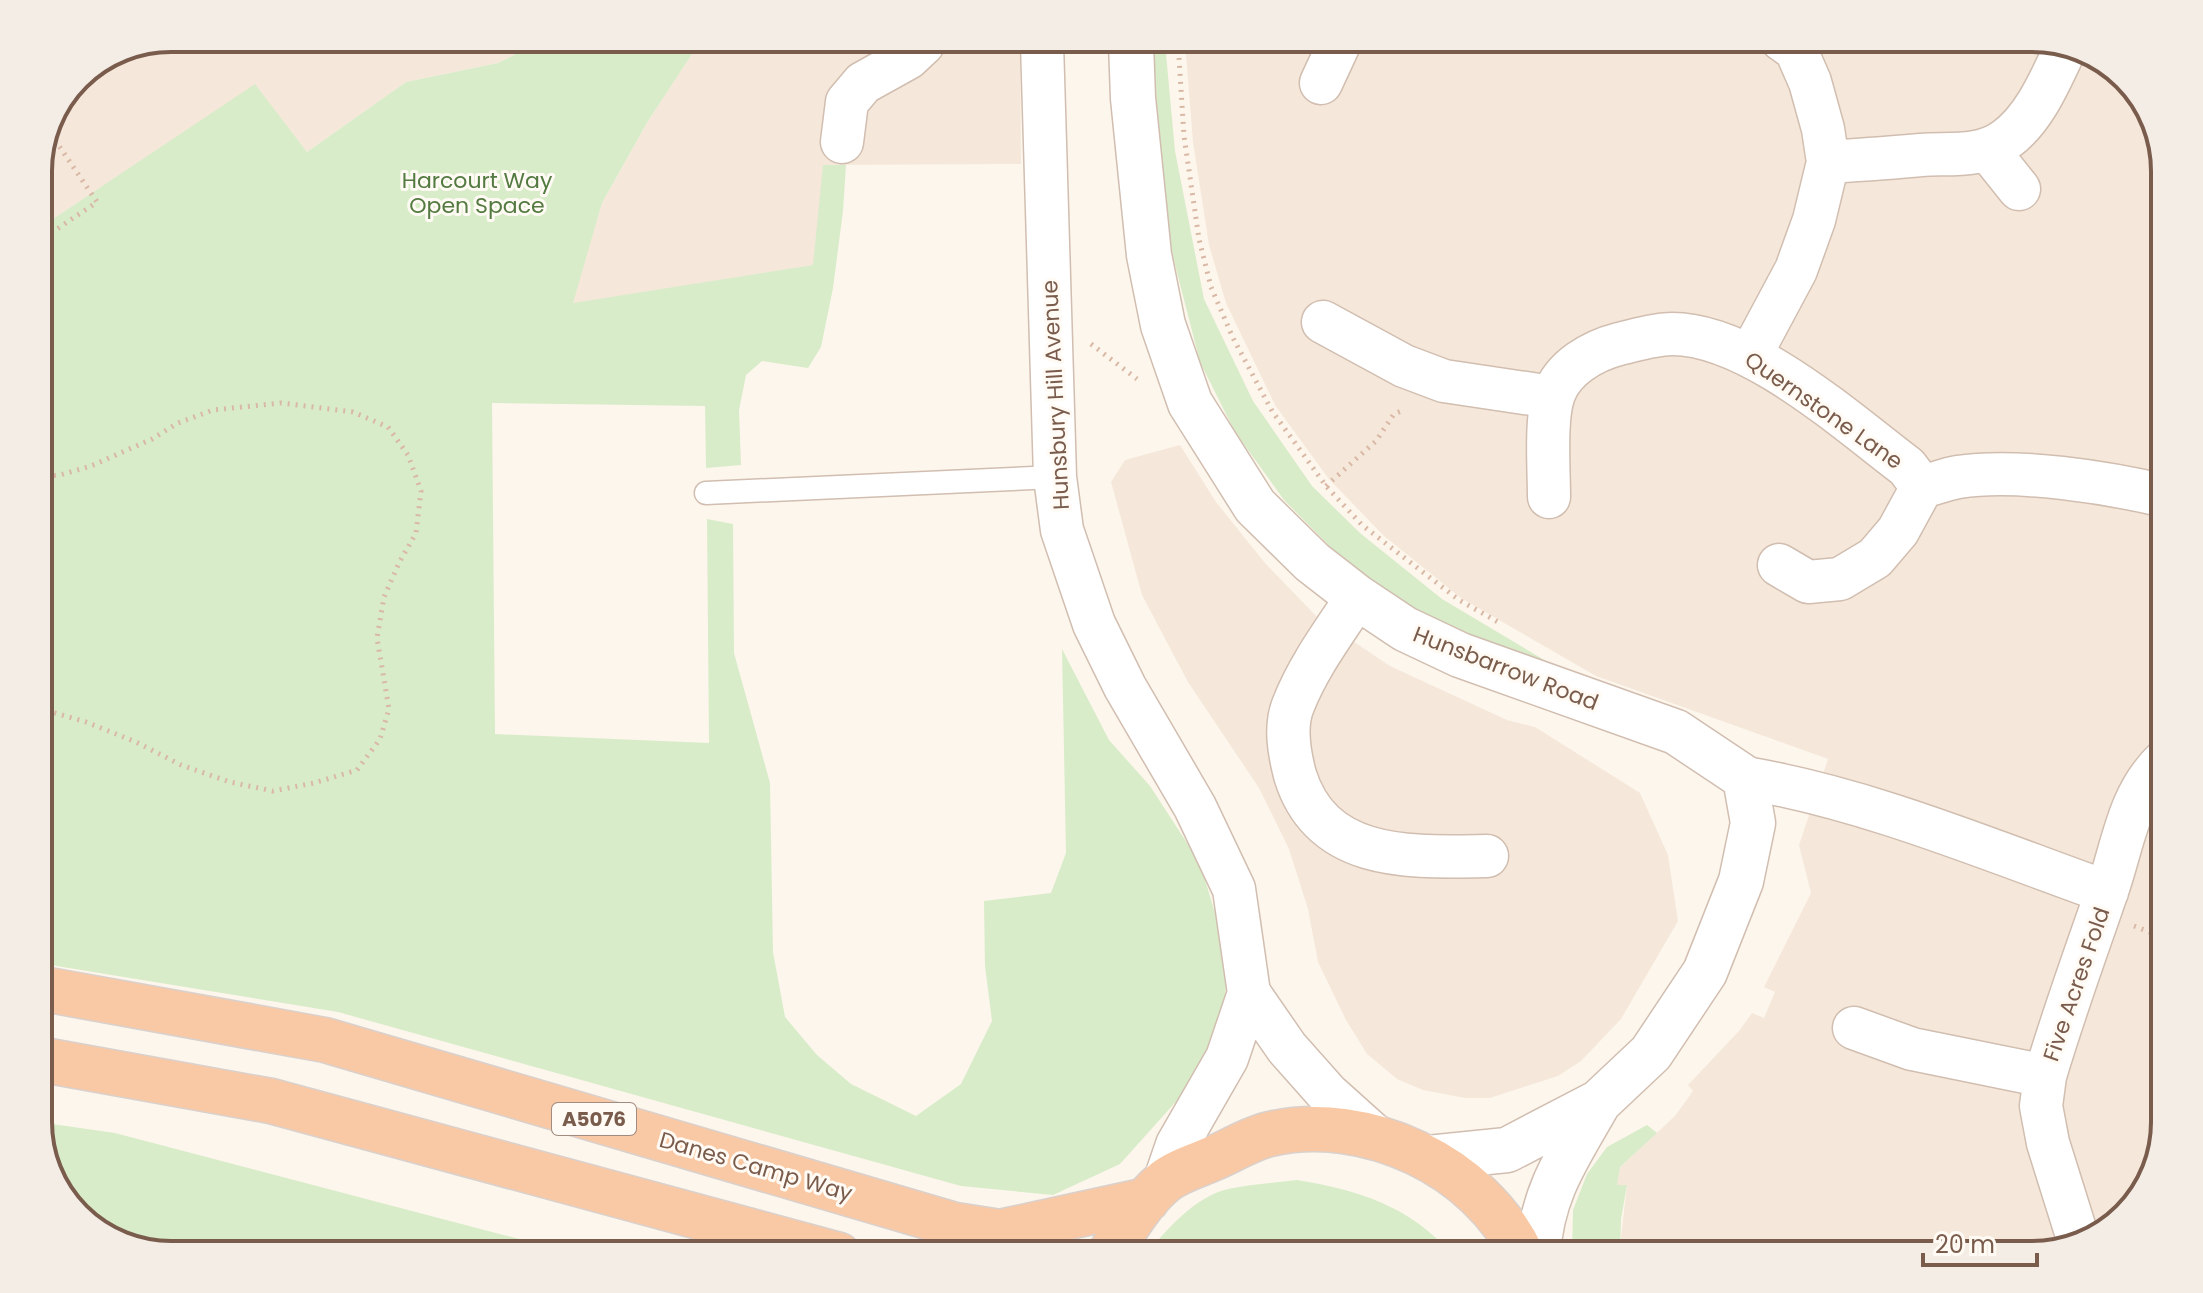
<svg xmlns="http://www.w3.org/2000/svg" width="2203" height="1293" font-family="Poppins,sans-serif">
  <rect width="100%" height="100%" fill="#fdf6ec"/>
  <path fill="#f5e8da" d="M 2032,38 L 2099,56 L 2147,104 L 2165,163 L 2165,1123 L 2147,1189 L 2099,1237 L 2033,1255 L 1619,1255 L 1627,1185 L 1616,1185 L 1620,1167 L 1675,1116 L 1693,1091 L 1688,1085 L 1739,1031 L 1752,1013 L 1764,1018 L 1775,992 L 1764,987 L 1811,893 L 1799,845 L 1828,759 L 1596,676 L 1461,598 L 1384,536 L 1328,478 L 1275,405 L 1226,303 L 1209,245 L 1193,142 L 1185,42 Z
    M 1020,43 L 1021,164 L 824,165 L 814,265 L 572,304 L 602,203 L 648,121 L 698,45 Z
    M 532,46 L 498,63 L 406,82 L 307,152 L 255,85 L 38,229 L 38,163 L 77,77 L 120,48 Z
    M 1180,445 L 1216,502 L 1265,563 L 1317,617 L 1390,666 L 1507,720 L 1535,727 L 1640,793 L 1668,855 L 1678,921 L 1621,1019 L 1581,1061 L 1558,1076 L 1490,1098 L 1465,1098 L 1423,1090 L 1397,1079 L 1367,1054 L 1346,1020 L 1318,962 L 1308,909 L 1289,849 L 1259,788 L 1188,682 L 1142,595 L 1111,482 L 1125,460 Z"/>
  <path fill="#d8ecc9" d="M 1153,43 L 1165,43 L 1175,151 L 1204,299 L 1253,401 L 1312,486 L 1360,533 L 1442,599 L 1551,664 L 1548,670 L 1425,620 L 1347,564 L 1284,500 L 1235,432 L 1200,362 L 1173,257 L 1162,185 Z
    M 698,45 L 648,121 L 602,203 L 573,303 L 813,265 L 823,165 L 846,165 L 843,211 L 833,288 L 821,347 L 808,368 L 762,361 L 746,375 L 739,410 L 741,465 L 706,468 L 705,406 L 492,403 L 495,734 L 709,743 L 707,519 L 733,524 L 734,653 L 770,783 L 773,952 L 785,1017 L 817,1055 L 851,1084 L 916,1116 L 961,1084 L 992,1021 L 985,966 L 984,901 L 1051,893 L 1066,853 L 1062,649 L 1109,740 L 1150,786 L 1200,863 L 1221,933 L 1226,986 L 1222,1027 L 1181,1096 L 1120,1164 L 1053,1195 L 961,1186 L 338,1012 L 38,963 L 38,229 L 255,84 L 307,152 L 406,82 L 498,63 L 532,46 Z
    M 38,1122 L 115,1133 L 580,1255 L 171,1255 L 104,1237 L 56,1189 L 38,1130 Z
    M 1647,1125 L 1657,1133 L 1620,1167 L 1617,1185 L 1627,1185 L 1621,1219 L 1620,1255 L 1572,1255 L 1573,1210 L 1587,1174 L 1607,1147 Z
    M 1297,1180 C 1358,1190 1411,1206 1452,1255 L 1145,1255 C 1167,1230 1194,1197 1228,1189 C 1251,1184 1274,1183 1297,1180 Z"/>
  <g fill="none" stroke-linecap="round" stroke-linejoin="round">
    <defs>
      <path id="service" d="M 706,493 L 1055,477"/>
      <path id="minor" d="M 1042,43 L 1055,477 L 1062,530 L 1094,624 L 1125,687 L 1195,807 L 1234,889 L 1249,993 L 1287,1048 L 1327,1093 L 1376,1137
        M 1321,83 L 1340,42
        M 842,142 L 847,102 L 863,83 L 908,58 L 923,44
        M 1987,149 L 2019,189
        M 1828,162 C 1859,160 1890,158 1921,155 C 1950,153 1980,158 2005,140 C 2035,119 2051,78 2066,47
        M 1323,322 L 1404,366 L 1444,381 L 1552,397
        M 1750,356 L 1796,270 L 1814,220 L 1828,162 L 1823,129 L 1810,82 L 1796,50 L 1781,39
        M 1549,497 C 1549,470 1545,418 1554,394 C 1563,368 1592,351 1619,344 C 1636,340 1655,334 1672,334 C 1750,334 1846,421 1907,467 L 1922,487
        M 1779,565 L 1808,582 L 1840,579 L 1875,558 L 1898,531 L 1922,487 C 1934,484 1946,479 1958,477 C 2017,468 2106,482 2165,496
        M 1357,597 C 1335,631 1309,665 1294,703 C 1284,725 1289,752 1295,775 C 1322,863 1412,857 1487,856
        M 1745,778 C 1869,799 1989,850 2107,892
        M 1854,1028 L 1912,1049 L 2045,1076
        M 1165,1180 L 1177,1145 L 1227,1058 L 1249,993
        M 2079,1242 L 2048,1143 L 2041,1106 L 2045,1076 C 2063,1015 2085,955 2106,894 C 2123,847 2127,796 2165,760"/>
      <path id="tertiary" d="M 1131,43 L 1133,98 L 1149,255 L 1163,325 L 1190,403 L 1255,506 L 1312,562 L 1357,597 L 1405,629 L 1460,655 L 1676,732 L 1745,778 L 1753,823 L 1741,881 L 1705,972 L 1651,1053 L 1599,1102 L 1507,1150 L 1428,1158
        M 1538,1255 C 1541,1193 1569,1155 1599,1102"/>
      <path id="trunk" d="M 38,988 L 325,1040 L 955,1225 L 1000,1232 L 1147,1200
        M 38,1059 L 271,1101 L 839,1255
        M 1109,1255 C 1124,1231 1142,1200 1164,1182 C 1177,1171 1199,1165 1214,1158 C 1231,1151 1251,1138 1270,1134 C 1366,1112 1480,1166 1522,1255"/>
    </defs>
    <use href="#service" stroke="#d1beb0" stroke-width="25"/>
    <use href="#minor" stroke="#d1beb0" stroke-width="45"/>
    <use href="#tertiary" stroke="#d1beb0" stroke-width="47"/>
    <use href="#trunk" stroke="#dad1cd" stroke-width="47"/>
    <path stroke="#d9b8a5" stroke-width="5" stroke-dasharray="2 6" stroke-linecap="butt" d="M 1178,42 L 1184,136 L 1199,239 L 1211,287 L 1233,338 L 1272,411 L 1326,486 L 1362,525 L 1459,600 L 1498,622
      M 38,242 L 97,202 L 51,134
      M 1091,344 L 1137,379
      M 38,477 L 60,475 L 91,466 L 152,439 L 178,423 L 213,410 L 281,403 L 353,412 L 388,427 L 408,455 L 421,491 L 416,533 L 399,563 L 384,597 L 377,638 L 389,709 L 380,739 L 357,770 L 314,783 L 273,791 L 230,782 L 181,765 L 136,742 L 86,722 L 38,708
      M 1326,486 L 1376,441 L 1394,414 L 1404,410
      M 2134,926 L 2165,938"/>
    <use href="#service" stroke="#fff" stroke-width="22"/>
    <use href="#minor" stroke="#fff" stroke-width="42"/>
    <use href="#tertiary" stroke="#fff" stroke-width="44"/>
    <use href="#trunk" stroke="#f9c8a4" stroke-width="44"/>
  </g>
  <g text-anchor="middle" stroke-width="6" stroke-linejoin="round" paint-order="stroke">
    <rect fill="#fffaf3" stroke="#a28b7f" stroke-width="2" x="552" y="1103" width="84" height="32" rx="6"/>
    <g font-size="20" font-weight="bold" fill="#7a5c4d">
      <text x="594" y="1126">A5076</text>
    </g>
    <g font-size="22" fill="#537a41" stroke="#fffaf3">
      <text x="477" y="188">Harcourt Way<tspan x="477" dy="25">Open Space</tspan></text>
    </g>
    <g font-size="22" fill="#7a5c4d" stroke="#fffaf3">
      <text transform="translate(1055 395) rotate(-93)" y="8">Hunsbury Hill Avenue</text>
      <text transform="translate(1824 410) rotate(35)" y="8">Quernstone Lane</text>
      <text transform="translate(1506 668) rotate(21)" y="8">Hunsbarrow Road</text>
      <text transform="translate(2076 984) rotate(-71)" y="8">Five Acres Fold</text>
      <text transform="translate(756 1166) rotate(16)" y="8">Danes Camp Way</text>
    </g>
  </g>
  <path d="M0 0H2203V1293H0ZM171 52H2032A119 119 0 0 1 2151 171V1122A119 119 0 0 1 2032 1241H171A119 119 0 0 1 52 1122V171A119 119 0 0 1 171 52Z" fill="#f4ede6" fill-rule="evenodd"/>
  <path fill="none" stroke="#7a5c4d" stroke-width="4" d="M171 52H2032A119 119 0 0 1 2151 171V1122A119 119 0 0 1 2032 1241H171A119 119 0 0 1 52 1122V171A119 119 0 0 1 171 52Z"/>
  <path d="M1923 1253v12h114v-12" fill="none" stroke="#7a5c4d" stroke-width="4"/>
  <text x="1935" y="1253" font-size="24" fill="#7a5c4d" stroke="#fffaf3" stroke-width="6" paint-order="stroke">20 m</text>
</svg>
